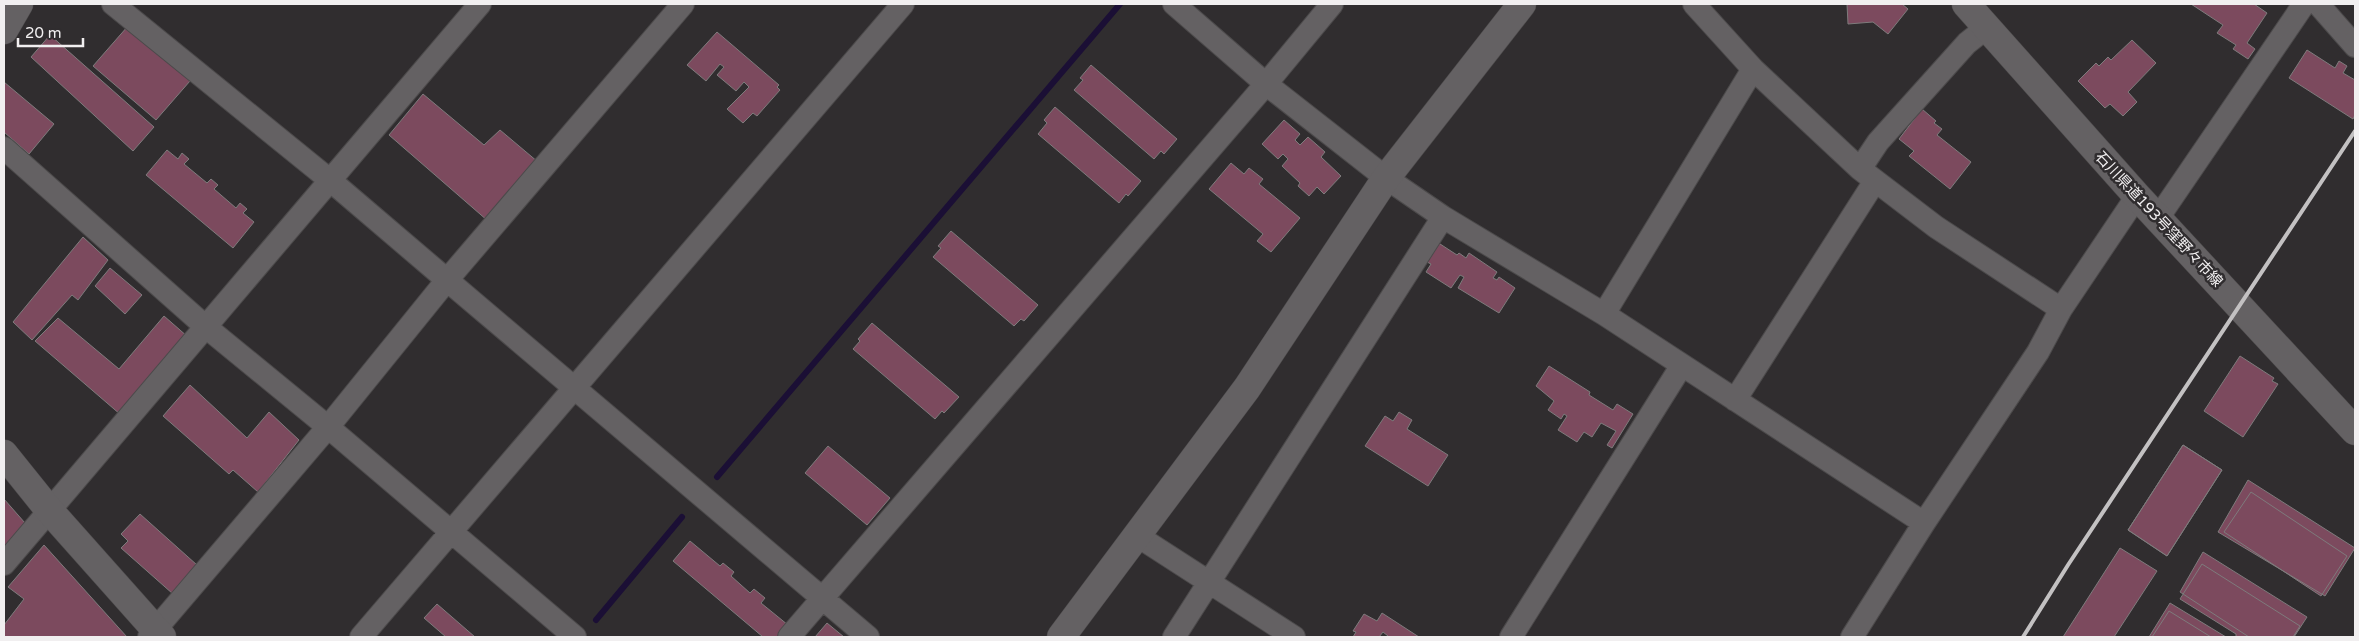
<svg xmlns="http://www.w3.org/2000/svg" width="2359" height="641" font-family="'Varela Round','Noto Sans JP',sans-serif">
  <rect width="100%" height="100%" fill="#302d2f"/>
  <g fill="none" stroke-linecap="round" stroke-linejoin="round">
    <path stroke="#1b0f35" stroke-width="6" d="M 717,477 L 1120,4
      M 596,620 L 682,517"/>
  </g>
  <path fill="#7c4a5e" stroke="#7e7b7c" d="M 1847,4 L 1902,4 L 1908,9 L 1888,34 L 1873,22 L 1848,24 Z
    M 2191,4 L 2254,4 L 2267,13 L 2247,43 L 2255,49 L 2248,59 L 2233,49 L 2236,45 L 2217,33 L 2223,25 Z
    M 128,26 L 190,81 L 156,120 L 93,66 Z
    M 717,32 L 779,85 L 777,87 L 780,90 L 757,116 L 753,113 L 743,123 L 727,109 L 749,87 L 744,82 L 736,91 L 717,75 L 724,67 L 720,64 L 706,81 L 687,65 Z
    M 50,35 L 154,127 L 133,151 L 31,57 Z
    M 2132,40 L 2156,63 L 2128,92 L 2137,102 L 2123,116 L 2110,104 L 2105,108 L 2078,81 L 2096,63 L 2099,66 L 2108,57 L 2111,60 Z
    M 2307,50 L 2335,68 L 2339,61 L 2347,66 L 2343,73 L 2355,80 L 2355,115 L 2353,119 L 2289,78 Z
    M 1091,65 L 1177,139 L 1164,154 L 1161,151 L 1154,159 L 1074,90 L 1083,80 L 1080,78 Z
    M 4,82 L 54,124 L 29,154 L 4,132 Z
    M 423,94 L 484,145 L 500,130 L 538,162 L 488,221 L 389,135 Z
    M 1055,107 L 1141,181 L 1128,196 L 1126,194 L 1119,203 L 1038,134 L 1047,123 L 1044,120 Z
    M 1922,109 L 1936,121 L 1934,123 L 1942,129 L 1937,135 L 1971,162 L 1950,189 L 1909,156 L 1914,151 L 1899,139 Z
    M 1284,120 L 1300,134 L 1295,140 L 1300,145 L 1308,137 L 1325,152 L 1321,157 L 1341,176 L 1324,194 L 1317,187 L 1309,196 L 1298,186 L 1300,183 L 1282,166 L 1288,159 L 1283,154 L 1278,159 L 1262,144 Z
    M 167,150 L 178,159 L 182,153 L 189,159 L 184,164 L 207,183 L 211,179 L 218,185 L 214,189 L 236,208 L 240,203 L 247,209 L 243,213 L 254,222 L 233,248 L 146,175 Z
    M 1231,163 L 1244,174 L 1249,168 L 1263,179 L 1259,184 L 1300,218 L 1271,252 L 1257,241 L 1263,234 L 1209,189 Z
    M 951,231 L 1038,305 L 1024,321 L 1021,319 L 1014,326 L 933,257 L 941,248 L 938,246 Z
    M 83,237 L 108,260 L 78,300 L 72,295 L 32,340 L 13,322 Z
    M 1437,242 L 1457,255 L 1459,253 L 1466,258 L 1469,253 L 1497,272 L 1493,278 L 1497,280 L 1499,277 L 1515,288 L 1499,313 L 1458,288 L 1464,277 L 1460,275 L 1451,288 L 1426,272 L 1431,264 L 1425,261 Z
    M 110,268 L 142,295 L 125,314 L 95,286 Z
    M 164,316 L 188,337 L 121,415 L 35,341 L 58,318 L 119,369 Z
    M 872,323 L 959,397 L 944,413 L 942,411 L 935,419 L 853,349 L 860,341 L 858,339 Z
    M 2240,356 L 2274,378 L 2272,381 L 2278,384 L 2243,437 L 2204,411 Z
    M 1549,366 L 1590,392 L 1589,395 L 1613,410 L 1617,404 L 1633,414 L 1612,448 L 1607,445 L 1616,431 L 1601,423 L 1592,437 L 1584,432 L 1577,442 L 1558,430 L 1567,416 L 1564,414 L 1561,419 L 1548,410 L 1554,401 L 1536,386 Z
    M 190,385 L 247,438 L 269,412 L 299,440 L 258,492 L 233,470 L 229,474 L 163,416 Z
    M 1399,412 L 1412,420 L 1407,429 L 1448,455 L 1428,486 L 1365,446 L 1385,416 L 1393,421 Z
    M 2183,445 L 2222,470 L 2167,556 L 2128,530 Z
    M 2183,445 L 2222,470 L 2167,556 L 2128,530 Z
    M 828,446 L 890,498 L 867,525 L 805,473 Z
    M 2248,480 L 2355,548 L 2325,596 L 2218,532 Z
    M 2251,492 L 2347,556 L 2321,596 L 2224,532 Z
    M 4,499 L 25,523 L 4,548 Z
    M 140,514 L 197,565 L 173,594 L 121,548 L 128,541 L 121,534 Z
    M 690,541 L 720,566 L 723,563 L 734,572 L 731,576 L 750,593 L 754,589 L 765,598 L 761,603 L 788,625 L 778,637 L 763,637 L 673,561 Z
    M 44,545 L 127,637 L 4,637 L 4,625 L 24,599 L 8,587 Z
    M 2120,548 L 2157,571 L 2114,637 L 2063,637 Z
    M 2203,552 L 2307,617 L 2294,637 L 2249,637 L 2180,592 Z
    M 2202,564 L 2300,626 L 2293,637 L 2236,637 L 2236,634 L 2180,599 Z
    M 2170,603 L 2226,637 L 2149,637 Z
    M 437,604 L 475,637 L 446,637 L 424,618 Z
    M 2169,611 L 2211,637 L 2152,637 Z
    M 1382,613 L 1419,637 L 1387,637 L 1388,636 L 1383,632 L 1379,637 L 1353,637 L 1356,632 L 1353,631 L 1364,614 L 1377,621 Z
    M 827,623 L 844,637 L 815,637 Z"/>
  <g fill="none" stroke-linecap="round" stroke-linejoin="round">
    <defs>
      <path id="minor" d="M 113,4 L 331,181 L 447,280 L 683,4
        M 1174,4 L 1266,84 L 1386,178 L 1443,217 L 1604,314 L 1924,523
        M 1694,4 L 1753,69 L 1860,169
        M 2318,4 L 2355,46
        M 1986,28 L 1967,43 L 1878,142 L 1860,169 L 1936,227 L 2061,309
        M 4,148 L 206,327 L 328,427 L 575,637
        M 2158,218 L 2304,4
        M 1604,314 L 1753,69
        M 1735,400 L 1875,181
        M 1136,535 L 1294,637
        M 4,564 L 480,4
        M 149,637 L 328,427 L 447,280 L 868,637
        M 361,637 L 903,4
        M 789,637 L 1266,84 L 1332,4
        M 1174,637 L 1443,217
        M 1511,637 L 1682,365
        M 1852,637 L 1924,523 L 2038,352 L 2061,309 L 2137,196"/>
      <path id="tertiary" d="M 4,454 L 49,510 L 162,637
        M 1061,637 L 1247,388 L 1386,178 L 1522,4"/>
      <path id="secondary" d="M 1966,4 L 2137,196 L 2355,431
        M 4,30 L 19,4"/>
    </defs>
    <use href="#minor" stroke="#4c4a4b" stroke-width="24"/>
    <use href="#tertiary" stroke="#4c4a4b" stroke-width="29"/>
    <use href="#secondary" stroke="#4c4a4b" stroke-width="29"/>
    <use href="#minor" stroke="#646163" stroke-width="22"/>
    <use href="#tertiary" stroke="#646163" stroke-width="28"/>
    <use href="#secondary" stroke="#646163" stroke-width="28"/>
    <path stroke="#c3c1c2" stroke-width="4" d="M 2023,637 L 2068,565 L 2355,131"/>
  </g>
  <g text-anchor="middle" stroke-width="5" stroke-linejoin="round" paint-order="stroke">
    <g font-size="15" fill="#f1eff0" stroke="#302d2f">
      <text transform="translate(2159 219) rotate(47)" y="5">石川県道193号窪野々市線</text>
    </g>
  </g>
  <rect width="2359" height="641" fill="none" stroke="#f1eff0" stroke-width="10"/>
  <path d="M18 38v8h65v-8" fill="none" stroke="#f1eff0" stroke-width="2.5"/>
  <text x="25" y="38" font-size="15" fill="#f1eff0" stroke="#302d2f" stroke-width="4" paint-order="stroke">20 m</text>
</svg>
